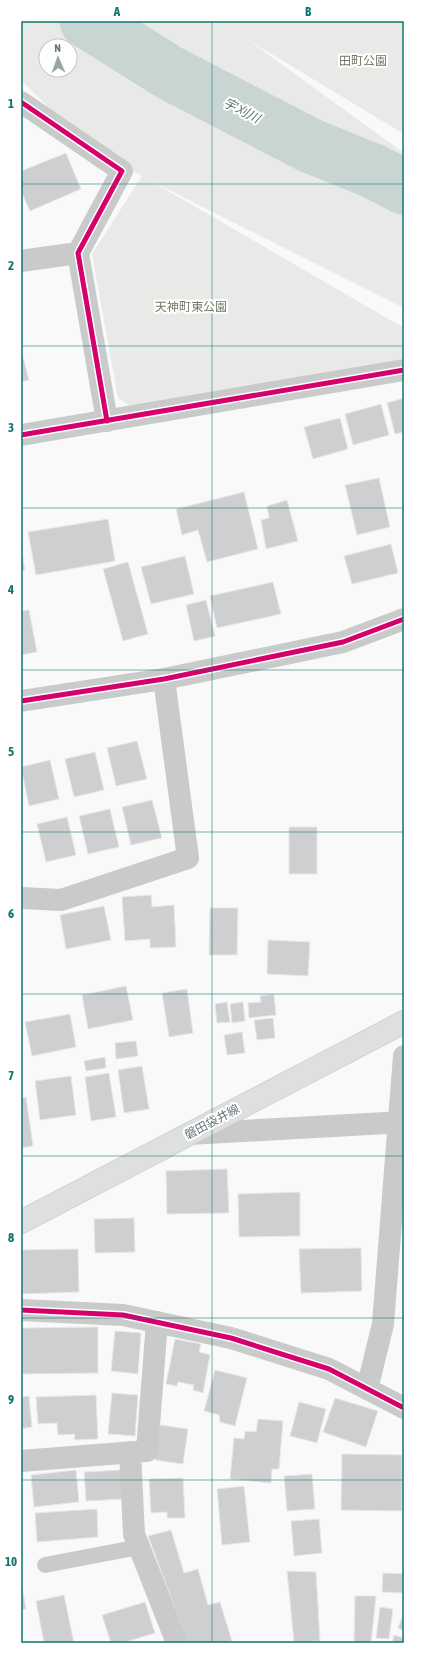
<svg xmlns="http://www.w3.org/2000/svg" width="425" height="1664" font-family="'Asap Condensed','Noto Sans JP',sans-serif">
  <rect width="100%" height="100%" fill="#f9f9f9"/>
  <path fill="#e9eae7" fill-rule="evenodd" d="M 21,21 L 404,21 L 404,134 L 248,40 L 404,153 L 404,308 L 151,181 L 404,328 L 404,359 L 132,407 L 118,398 L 92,254 L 142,176 L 89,148 L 21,80 ZM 46,46 L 70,46 L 70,70 L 46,70 Z"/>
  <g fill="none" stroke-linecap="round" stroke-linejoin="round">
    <path stroke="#c9d5d3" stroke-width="55" d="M 87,21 L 170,73 L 311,146 L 373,171 L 404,187"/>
  </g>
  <path fill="#cdcfd0" stroke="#e8e8e8" d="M 66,153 L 81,189 L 30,211 L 21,191 L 21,171 Z
    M 21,349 L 29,380 L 21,382 Z
    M 404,398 L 404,432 L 395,434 L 387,403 Z
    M 381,404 L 389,435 L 353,445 L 345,414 Z
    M 340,418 L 348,449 L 313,459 L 304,427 Z
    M 379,478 L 390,527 L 357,535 L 345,485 Z
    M 244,492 L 258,549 L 207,562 L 198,530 L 182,535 L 176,509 Z
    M 287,500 L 298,541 L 266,549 L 261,520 L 269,518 L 267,506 Z
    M 108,519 L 115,561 L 36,575 L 28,532 Z
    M 21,544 L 25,570 L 21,571 Z
    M 391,544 L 398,573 L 352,584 L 344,556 Z
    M 185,556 L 194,594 L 151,604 L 141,567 Z
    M 128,562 L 148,634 L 123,641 L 103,569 Z
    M 273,582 L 281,614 L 217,628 L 210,596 Z
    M 206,600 L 215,636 L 194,641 L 186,605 Z
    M 29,610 L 37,652 L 21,655 L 21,611 Z
    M 137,741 L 147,779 L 116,786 L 107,748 Z
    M 95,752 L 104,790 L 74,797 L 65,759 Z
    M 50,760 L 59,799 L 29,806 L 21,767 Z
    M 152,800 L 162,838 L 131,845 L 122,807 Z
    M 110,809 L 119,847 L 88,854 L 79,816 Z
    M 67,817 L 76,855 L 46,862 L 37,824 Z
    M 289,827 L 317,827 L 317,874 L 289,874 Z
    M 151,895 L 152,907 L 174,905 L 176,947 L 150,948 L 150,939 L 125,941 L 122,897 Z
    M 104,906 L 111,940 L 66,949 L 60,915 Z
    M 210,908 L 238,908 L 237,955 L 209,955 Z
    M 268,940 L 310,942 L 308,976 L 267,974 Z
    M 126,986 L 133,1020 L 88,1029 L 82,995 Z
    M 187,989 L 193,1033 L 169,1037 L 162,993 Z
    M 274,994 L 276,1015 L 249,1018 L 248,1003 L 261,1002 L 260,996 Z
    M 227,1002 L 230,1022 L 217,1023 L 215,1004 Z
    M 243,1002 L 245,1021 L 232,1023 L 230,1004 Z
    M 70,1014 L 76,1047 L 32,1056 L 25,1022 Z
    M 273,1018 L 275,1038 L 257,1040 L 254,1020 Z
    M 242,1032 L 245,1053 L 227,1055 L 224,1035 Z
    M 136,1041 L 138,1056 L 116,1059 L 115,1043 Z
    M 105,1057 L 106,1068 L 86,1071 L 84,1061 Z
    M 142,1066 L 149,1109 L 124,1113 L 118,1070 Z
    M 109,1073 L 116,1117 L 91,1121 L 85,1077 Z
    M 71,1076 L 76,1115 L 40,1120 L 35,1081 Z
    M 26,1097 L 33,1146 L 21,1148 L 21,1098 Z
    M 227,1169 L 229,1213 L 167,1214 L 166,1171 Z
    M 300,1192 L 300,1236 L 239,1237 L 238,1194 Z
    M 134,1218 L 135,1252 L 95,1253 L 94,1219 Z
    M 361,1248 L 362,1291 L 301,1293 L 299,1249 Z
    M 78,1249 L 79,1292 L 21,1294 L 21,1250 Z
    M 98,1327 L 98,1373 L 22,1374 L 21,1328 Z
    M 115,1331 L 141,1333 L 138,1374 L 111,1371 Z
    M 175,1339 L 201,1344 L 199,1352 L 210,1355 L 203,1393 L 193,1390 L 194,1385 L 178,1382 L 177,1386 L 166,1384 Z
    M 215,1370 L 247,1378 L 235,1426 L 220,1422 L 219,1415 L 204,1411 Z
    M 112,1393 L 138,1395 L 135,1436 L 108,1434 Z
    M 96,1395 L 98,1439 L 74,1440 L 75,1434 L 58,1435 L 57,1423 L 38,1424 L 36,1397 Z
    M 29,1396 L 32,1427 L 21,1429 L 21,1397 Z
    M 335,1398 L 378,1411 L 366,1447 L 323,1432 Z
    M 299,1402 L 326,1409 L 317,1443 L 290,1436 Z
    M 258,1419 L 283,1421 L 279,1469 L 272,1469 L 271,1483 L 230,1479 L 234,1438 L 244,1439 L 245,1431 L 256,1432 Z
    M 160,1425 L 188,1429 L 183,1464 L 155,1460 Z
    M 342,1454 L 402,1455 L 402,1511 L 341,1510 Z
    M 76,1470 L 79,1502 L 34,1507 L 31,1475 Z
    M 122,1470 L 123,1499 L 86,1501 L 84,1472 Z
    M 312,1474 L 315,1509 L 287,1511 L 284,1476 Z
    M 183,1478 L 185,1518 L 167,1518 L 167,1512 L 151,1513 L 149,1479 Z
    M 244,1486 L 250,1542 L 222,1545 L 217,1489 Z
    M 97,1509 L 98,1537 L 37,1542 L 35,1513 Z
    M 319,1519 L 322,1553 L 294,1556 L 291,1521 Z
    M 171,1530 L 184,1573 L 198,1569 L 208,1605 L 220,1602 L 232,1641 L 226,1643 L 188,1643 L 148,1536 Z
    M 287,1571 L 316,1572 L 320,1641 L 294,1642 Z
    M 383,1573 L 404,1574 L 404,1593 L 382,1592 Z
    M 21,1580 L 26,1609 L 21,1610 Z
    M 64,1595 L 74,1643 L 44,1643 L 36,1601 Z
    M 355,1596 L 376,1596 L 371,1643 L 354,1643 Z
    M 145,1602 L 155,1633 L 122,1643 L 111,1643 L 102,1615 Z
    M 380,1607 L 393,1609 L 389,1639 L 376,1638 Z
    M 404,1612 L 404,1631 L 398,1628 Z
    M 394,1635 L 404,1638 L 404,1643 L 392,1643 Z"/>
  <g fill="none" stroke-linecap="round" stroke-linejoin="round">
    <defs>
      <path id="secondary" d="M 21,1222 L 404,1022"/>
    </defs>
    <use href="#secondary" stroke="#d2d4d5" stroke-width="24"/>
    <path stroke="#c9caca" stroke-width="16" d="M 45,1565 L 139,1547"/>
    <path stroke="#c9caca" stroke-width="22" d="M 21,102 L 122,171 L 78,253 L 107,421
      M 21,261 L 78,253
      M 21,435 L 404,370
      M 21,701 L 164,679 L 343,642 L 404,619
      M 21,898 L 61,900 L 188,858 L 164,679
      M 189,1134 L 404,1122
      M 21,1310 L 123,1315 L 231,1338 L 329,1369 L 404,1408
      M 367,1389 L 383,1324 L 404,1056
      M 130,1452 L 134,1534 L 177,1643
      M 21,1461 L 147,1451 L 157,1322"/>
    <use href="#secondary" stroke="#dedfdf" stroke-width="22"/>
    <defs>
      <path id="cycleway" d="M 21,102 L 122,171 L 78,253 L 107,421
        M 21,435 L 404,370
        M 21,701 L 164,679 L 343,642 L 404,619
        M 21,1310 L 123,1315 L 231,1338 L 329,1369 L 404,1408"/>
    </defs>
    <use href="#cycleway" stroke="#fff" stroke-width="8"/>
    <use href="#cycleway" stroke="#d6006c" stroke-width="5"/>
  </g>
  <path fill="none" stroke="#0f766e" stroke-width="1" stroke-opacity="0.55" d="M 212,21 L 212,1643M 21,184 L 404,184M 21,346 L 404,346M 21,508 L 404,508M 21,670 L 404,670M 21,832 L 404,832M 21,994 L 404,994M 21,1156 L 404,1156M 21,1318 L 404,1318M 21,1480 L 404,1480"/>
  <g text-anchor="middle" stroke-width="4" stroke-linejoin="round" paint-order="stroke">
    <g font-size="12" fill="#707966" stroke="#fff">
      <text x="363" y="65">田町公園</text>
      <text x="191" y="311">天神町東公園</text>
    </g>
    <g font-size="12" fill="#63787a" stroke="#fff">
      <text transform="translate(212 1122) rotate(-28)" y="4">磐田袋井線</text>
    </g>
    <g font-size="13" font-style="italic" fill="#627a78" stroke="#fff">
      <text transform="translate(242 110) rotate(27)" y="5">宇刈川</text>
    </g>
  </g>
  <rect width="425" height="1664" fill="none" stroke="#ffffff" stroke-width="44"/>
  <g transform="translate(58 58) rotate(358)"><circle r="19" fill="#ffffff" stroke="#c1c9ca"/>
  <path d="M0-3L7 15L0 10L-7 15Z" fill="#98a5a6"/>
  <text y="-6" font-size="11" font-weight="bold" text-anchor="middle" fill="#63787a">N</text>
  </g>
  <rect x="22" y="22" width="381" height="1620" fill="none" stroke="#0f766e" stroke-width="1.5"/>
  <g font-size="13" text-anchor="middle" font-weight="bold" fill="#0f766e">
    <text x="117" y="16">A</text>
    <text x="308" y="16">B</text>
    <text x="11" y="108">1</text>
    <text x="11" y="270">2</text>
    <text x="11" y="432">3</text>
    <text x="11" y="594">4</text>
    <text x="11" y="756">5</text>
    <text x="11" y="918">6</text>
    <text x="11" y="1080">7</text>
    <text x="11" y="1242">8</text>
    <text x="11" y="1404">9</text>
    <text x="11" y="1566">10</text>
  </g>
</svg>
